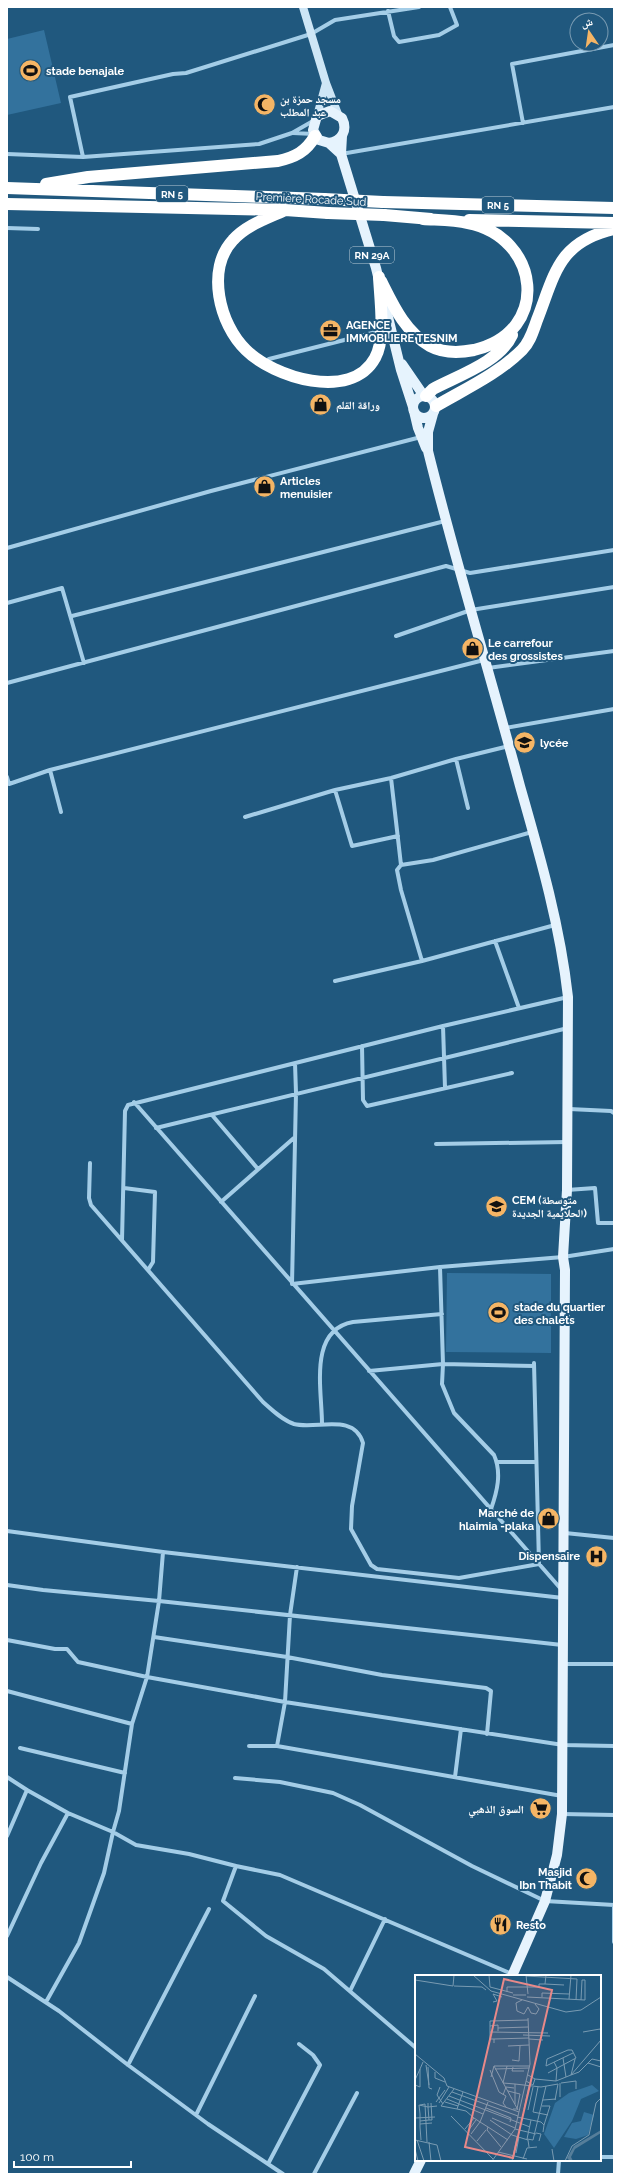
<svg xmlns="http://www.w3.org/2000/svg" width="621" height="2181" font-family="Raleway,'Noto Naskh Arabic',sans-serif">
  <rect width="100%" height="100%" fill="#20587e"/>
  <path fill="#33729d" d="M 44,30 L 61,103 L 7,115 L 7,39 Z
    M 447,1273 L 551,1274 L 551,1353 L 446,1352 Z"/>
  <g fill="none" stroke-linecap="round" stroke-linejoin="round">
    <path stroke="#a4cde7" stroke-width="4" d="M 388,11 L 394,36 L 399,42 L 439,35 L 457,25 L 450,7
      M 523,123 L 512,64 L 614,45
      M 293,133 L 314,134
      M 7,154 L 83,157 L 259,144 L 292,133 L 313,121
      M 341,154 L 614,107
      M 83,157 L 70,97 L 173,74 L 186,73 L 311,34 L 335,20 L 419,7
      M 7,228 L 38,229
      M 269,359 L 380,331
      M 7,548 L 211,491 L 421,437
      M 7,603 L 62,588 L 84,663
      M 72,616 L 445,521
      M 396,636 L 471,610 L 614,587
      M 488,668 L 614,651
      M 7,683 L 446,566 L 470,573 L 614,550
      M 505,728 L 614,709
      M 456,759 L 468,808
      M 50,770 L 484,660
      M 7,777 L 9,784 L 50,770 L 61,812
      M 335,790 L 352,846 L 398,836
      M 245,817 L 335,790 L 391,778 L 456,759 L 509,746
      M 401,865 L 433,860 L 532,832
      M 495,941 L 519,1008
      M 422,961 L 555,925
      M 335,981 L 422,961 L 401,890 L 397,870 L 401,865 L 391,778
      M 443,1026 L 445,1088
      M 362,1046 L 363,1100 L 367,1106 L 512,1073
      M 295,1063 L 296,1093 L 292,1284 L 440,1267 L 443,1364 L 442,1384 L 454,1413 L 494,1455 C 502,1473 497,1492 491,1509
      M 134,1102 L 561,1589
      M 569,1109 L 611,1111 L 614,1113
      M 212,1115 L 258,1169
      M 156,1128 L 568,1028
      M 436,1144 L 567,1142
      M 90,1163 L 89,1198 L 91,1205 L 263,1402 C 272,1410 282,1420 294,1424 C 316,1430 354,1412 363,1443 L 352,1506 L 351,1529 L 371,1565 L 377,1569 L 459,1578 L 539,1564 L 534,1363
      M 124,1188 L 155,1192 L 153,1262 L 148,1270
      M 567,1190 L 595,1188 L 598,1223 L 614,1223
      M 221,1202 L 295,1137
      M 122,1240 L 125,1111 L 128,1105 L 443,1026 L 568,997
      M 440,1267 L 563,1257 L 614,1249
      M 369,1371 L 443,1364 L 534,1366
      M 322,1424 C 322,1390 308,1330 353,1322 L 442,1314
      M 497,1462 L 536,1462
      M 7,1531 L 163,1552 L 563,1598
      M 565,1533 L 614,1538
      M 7,1585 L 43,1590 L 159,1601 L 562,1645
      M 154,1637 L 287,1657 L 382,1675 L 486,1688 L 491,1691 L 487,1734
      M 7,1640 L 55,1649 L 67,1649 L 78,1662 L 147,1677 L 285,1702 L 563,1745 L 614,1746
      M 564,1664 L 614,1664
      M 7,1691 L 132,1724
      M 249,1746 L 277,1746 L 562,1796
      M 277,1746 L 285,1702 L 290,1615 L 297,1567
      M 20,1748 L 125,1773
      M 7,1777 L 27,1790
      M 455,1777 L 461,1729
      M 235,1778 L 280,1782 L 333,1793 L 360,1805 L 472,1866 L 545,1901 L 614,1905
      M 562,1814 L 614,1815
      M 7,1836 L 27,1790 L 68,1813 L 113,1832 L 119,1811 L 132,1724 L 147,1677 L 159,1601 L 163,1552
      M 614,1905 L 614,1942
      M 7,1936 L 41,1863 L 68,1813
      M 7,1977 L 59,2011 L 128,2065 L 208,2124 L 283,2174
      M 350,1991 L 385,1919
      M 46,2002 L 79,1943 L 104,1873 L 113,1832 L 136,1845 L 189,1854 L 236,1866
      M 416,2048 L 324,1969 L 266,1936 L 223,1901 L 236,1866 L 280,1875 L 512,1974
      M 128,2065 L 209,1909
      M 196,2115 L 255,1996
      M 600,2157 L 614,2157
      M 472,2160 L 486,2160
      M 268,2164 L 320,2065 L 313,2055 L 299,2044
      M 314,2174 L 357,2093
      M 558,2174 L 559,2160"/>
    <path stroke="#cee6f6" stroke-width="8" d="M 303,7 L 326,83 L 338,114
      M 317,116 L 326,83"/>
    <path stroke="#e6f3fd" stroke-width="10" d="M 342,136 L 341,154 L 376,268 L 401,370 L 413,407
      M 329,143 C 342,141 348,130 342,118 L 330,111 L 317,116 L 313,130 L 319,140 L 329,143 L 341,154
      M 402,364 L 424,396
      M413 407a11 11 0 1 1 22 0a11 11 0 1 1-22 0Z
      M 414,411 L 418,428 L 426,448
      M 433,414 L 428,432 L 428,451 C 456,564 490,674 520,786 C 540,856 560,925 568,997 L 567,1190 L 563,1257 L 565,1270 L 562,1814 L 557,1855 L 545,1901 L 512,1976
      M 414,2174 L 421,2160"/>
    <path stroke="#fff" stroke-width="12" d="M 46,184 L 88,177 L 278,161 C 295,157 306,152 315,136
      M 7,188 L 324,199
      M 383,202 L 614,208
      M 7,204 L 285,210 L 328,213
      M 285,210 C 268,218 246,225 233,240 C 206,269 219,324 246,350 C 273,377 351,402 375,358 C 386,339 380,299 379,277
      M 384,215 L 431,219
      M 469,220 L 614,223
      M 381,281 C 393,305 405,332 430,346 C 443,353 459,353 474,350 C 552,332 540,237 468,223 C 454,220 438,220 423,219
      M 426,396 L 433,389 C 457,376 500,362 512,335
      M 436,406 C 465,389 498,374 522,350 C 530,342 533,331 537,320 C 555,274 558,242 614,229"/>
    <path stroke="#fff" stroke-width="12" d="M 324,199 L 383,202
      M 328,213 L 384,215"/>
  </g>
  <defs>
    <symbol id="stadium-disc" viewBox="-11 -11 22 22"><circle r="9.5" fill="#f5b565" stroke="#20587e"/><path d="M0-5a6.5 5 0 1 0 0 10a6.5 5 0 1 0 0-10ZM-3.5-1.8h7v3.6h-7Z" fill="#111"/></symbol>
    <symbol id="mosque-disc" viewBox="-11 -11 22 22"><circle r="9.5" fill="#f5b565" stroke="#20587e"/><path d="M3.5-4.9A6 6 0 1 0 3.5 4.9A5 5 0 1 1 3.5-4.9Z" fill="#111"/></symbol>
    <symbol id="office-disc" viewBox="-11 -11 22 22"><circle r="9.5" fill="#f5b565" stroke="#20587e"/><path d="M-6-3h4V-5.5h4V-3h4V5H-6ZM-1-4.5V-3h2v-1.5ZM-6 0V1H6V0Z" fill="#111"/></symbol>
    <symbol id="shop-disc" viewBox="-11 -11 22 22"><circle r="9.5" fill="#f5b565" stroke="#20587e"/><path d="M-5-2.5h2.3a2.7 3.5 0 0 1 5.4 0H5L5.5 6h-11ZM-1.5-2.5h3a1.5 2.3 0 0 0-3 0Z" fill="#111"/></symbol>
    <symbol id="school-disc" viewBox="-11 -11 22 22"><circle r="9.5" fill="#f5b565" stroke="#20587e"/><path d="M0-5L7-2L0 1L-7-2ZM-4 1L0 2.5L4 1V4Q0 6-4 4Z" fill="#111"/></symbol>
    <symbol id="hospital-disc" viewBox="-11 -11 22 22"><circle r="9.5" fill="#f5b565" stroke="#20587e"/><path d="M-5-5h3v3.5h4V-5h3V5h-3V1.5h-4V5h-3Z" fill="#111"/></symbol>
    <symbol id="supermarket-disc" viewBox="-11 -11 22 22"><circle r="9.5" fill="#f5b565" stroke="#20587e"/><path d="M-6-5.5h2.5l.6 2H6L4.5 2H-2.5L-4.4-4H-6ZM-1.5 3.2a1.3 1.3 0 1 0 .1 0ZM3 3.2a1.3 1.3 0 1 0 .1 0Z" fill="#111"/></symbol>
    <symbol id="restaurant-disc" viewBox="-11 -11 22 22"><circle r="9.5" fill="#f5b565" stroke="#20587e"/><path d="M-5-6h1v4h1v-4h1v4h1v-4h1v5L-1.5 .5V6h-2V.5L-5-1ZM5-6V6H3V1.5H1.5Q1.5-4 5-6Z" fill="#111"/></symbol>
  </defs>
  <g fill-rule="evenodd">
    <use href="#stadium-disc" x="18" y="58" width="25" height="25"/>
    <use href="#mosque-disc" x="252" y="92" width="25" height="25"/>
    <use href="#office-disc" x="318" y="318" width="25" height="25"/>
    <use href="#shop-disc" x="308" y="392" width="25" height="25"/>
    <use href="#shop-disc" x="252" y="474" width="25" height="25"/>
    <use href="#shop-disc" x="460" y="636" width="25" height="25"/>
    <use href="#school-disc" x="512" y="730" width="25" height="25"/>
    <use href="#school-disc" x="484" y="1194" width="25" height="25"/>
    <use href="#stadium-disc" x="486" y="1300" width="25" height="25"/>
    <use href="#shop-disc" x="536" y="1506" width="25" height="25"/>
    <use href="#hospital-disc" x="584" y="1544" width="25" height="25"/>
    <use href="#supermarket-disc" x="528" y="1796" width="25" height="25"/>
    <use href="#mosque-disc" x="574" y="1866" width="25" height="25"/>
    <use href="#restaurant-disc" x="488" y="1912" width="25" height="25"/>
  </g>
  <g text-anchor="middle" stroke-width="4" stroke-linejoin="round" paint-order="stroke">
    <g fill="#20587e" stroke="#bccdd8" stroke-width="1">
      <rect x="156" y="186" width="32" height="16" rx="3"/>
      <rect x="482" y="197" width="32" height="16" rx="3"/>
      <rect x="350" y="247" width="44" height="16" rx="3"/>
    </g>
    <g font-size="10" font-weight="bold" fill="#fff">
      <text x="172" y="198">RN 5</text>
      <text x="498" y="209">RN 5</text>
      <text x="372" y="259">RN 29A</text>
    </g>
    <g font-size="11" font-weight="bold" fill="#fff" stroke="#20587e" text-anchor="start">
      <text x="46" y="75">stade benajale</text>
      <text x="280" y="103">مسجد حمزة بن<tspan x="280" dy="13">عبد المطلب</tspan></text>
      <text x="346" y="329">AGENCE<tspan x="346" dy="13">IMMOBLIERE TESNIM</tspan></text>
      <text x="336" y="409">وراقة القلم</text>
      <text x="280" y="485">Articles<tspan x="280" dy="13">menuisier</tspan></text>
      <text x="488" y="647">Le carrefour<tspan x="488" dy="13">des grossistes</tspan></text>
      <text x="540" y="747">lycée</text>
      <text x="512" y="1204">CEM (متوسطة<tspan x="512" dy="13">الحلايمية الجديدة)</tspan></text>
      <text x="514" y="1311">stade du quartier<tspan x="514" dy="13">des chalets</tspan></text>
      <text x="534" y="1517" text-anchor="end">Marché de<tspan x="534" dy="13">hlaimia -plaka</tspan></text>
      <text x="580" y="1560" text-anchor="end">Dispensaire</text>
      <text x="524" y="1813" text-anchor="end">السوق الذهبي</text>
      <text x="572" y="1876" text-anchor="end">Masjid<tspan x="572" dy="13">Ibn Thabit</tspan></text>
      <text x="516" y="1929">Resto</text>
    </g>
    <g font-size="11" fill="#fff" stroke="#20587e">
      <text transform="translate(311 199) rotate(3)" y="4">Première Rocade Sud</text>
    </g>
  </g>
  <g transform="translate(415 1975)">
    <rect width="186" height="186" fill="#20587e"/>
    <path d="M 177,110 L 184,116 L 166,124 L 157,146 L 139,173 L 129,159 L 140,128 L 154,118 ZM 169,137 L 179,140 L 173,160 L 161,164 L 149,162 L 157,148 L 166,146 Z" fill="#33729d"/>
    <path d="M 186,155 L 186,158 L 160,174 L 156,182 L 158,186 L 155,186 L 152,183 L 159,171 Z" fill="#567e9a"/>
    <path fill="none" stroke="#799bb2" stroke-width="1" d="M 58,0 L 76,16 L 151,37 L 166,35 L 186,22M 74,0 L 75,12 L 98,18M 111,0 L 113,19M 131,0 L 130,9 L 149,10M 111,1 L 162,4 L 161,25M 0,5 L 38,11 L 39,0M 39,11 L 67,12 L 71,15M 92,17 L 92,12 L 124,12 L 124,9 L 130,9M 98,20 L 111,20M 112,22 L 170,25 L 170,5 L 167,5 L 166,25M 127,22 L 127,18 L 154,19M 154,24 L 156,0M 107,25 L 101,28 L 102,36 L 109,39 L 113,32M 78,27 L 82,26 L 78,19 L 87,22M 113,32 L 116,38 L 121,39 L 124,34 L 120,29M 75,51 L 83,50 L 83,56M 83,53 L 113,52M 75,57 L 133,58M 168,57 L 185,54 L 186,57M 108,60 L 135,61M 79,64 L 114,63M 114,64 L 128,65M 79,68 L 79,64 L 75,64 L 75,46 L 113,45M 93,71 L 114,70M 0,79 L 29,103 L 32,111 L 104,137M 0,82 L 0,97M 148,83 L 151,102M 160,84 L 156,100 L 164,97 L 177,84 L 186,86M 97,85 L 104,86 L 105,71M 139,87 L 142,93 L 141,106M 173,88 L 186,92M 11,90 L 14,110M 79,91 L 103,135M 92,91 L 88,108 L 100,109 L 100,129M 13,92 L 14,113 L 17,114M 98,92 L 97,96 L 109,96M 80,94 L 114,93M 75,95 L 84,117 L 91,121 L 88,128 L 91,132M 20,97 L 20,103 L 30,107M 133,98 L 161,83 L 157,75 L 153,75 L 132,84 L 131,91 L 158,78M 113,100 L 120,104 L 141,106 L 156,100 L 186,65M 76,102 L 79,91 L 114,91M 0,105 L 5,94M 111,106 L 118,110 L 120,104M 146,108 L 161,106 L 161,114M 100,109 L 126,112 L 143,109M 0,110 L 5,112 L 5,94 L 8,87M 25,112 L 22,120 L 28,129M 123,112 L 118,137 L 133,140M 39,114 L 26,131 L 42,134 L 48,117M 93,116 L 105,119M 37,117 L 103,141M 88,120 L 91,112 L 99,113M 34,121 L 115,152M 145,122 L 145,108M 32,124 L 68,139M 128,125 L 141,124M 140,125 L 143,109M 21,127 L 30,115M 30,127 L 43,131M 13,128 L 13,132 L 22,131M 24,128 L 34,112M 5,130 L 10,129 L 12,167M 127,131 L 135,131 L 129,150M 71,133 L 96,143 L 95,147M 42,134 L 51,136 L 59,143M 98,134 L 102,134 L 105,119M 109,134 L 114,111M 113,135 L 118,112M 36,141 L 78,184M 102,142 L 126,147 L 129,150 L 128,157M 0,143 L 20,142M 77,143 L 100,153M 14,145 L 17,145 L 16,128M 75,145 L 97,160 L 113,165 L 114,172M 116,145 L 112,164 L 118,165 L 131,111M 5,146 L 14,145 L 13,132 L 4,130 L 5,139 L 5,152 L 6,165M 5,149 L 17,148M 50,154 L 59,143 L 65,147 L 73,127M 100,154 L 121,159M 53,156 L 61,145M 121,158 L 126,159 L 124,166M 56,159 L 65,147 L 73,152M 0,165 L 22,170 L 26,186M 2,165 L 9,186M 62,166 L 71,155M 14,167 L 16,186M 86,172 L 72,155 L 73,152 L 93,165M 0,174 L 3,186M 137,174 L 139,186M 83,177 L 112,184M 101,178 L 104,162M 108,184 L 112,173 L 122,172M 77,186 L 100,154 L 115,89 L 113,43M 97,186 L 102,162M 150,186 L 157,171 L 174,160 L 181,128 L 186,123"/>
    <path fill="#e88989" fill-opacity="0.15" stroke="#e88989" stroke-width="2" d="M 89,4 L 137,15 L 98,183 L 50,172 Z"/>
    <rect width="186" height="186" fill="none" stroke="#fff" stroke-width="2"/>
  </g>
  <rect width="621" height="2181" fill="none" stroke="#ffffff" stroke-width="16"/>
  <g transform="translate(589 32) rotate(347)"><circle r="19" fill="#20587e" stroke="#799bb2"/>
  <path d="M0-3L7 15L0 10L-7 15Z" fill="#f5b565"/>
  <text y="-6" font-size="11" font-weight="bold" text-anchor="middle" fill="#ffffff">ش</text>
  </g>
  <path d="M14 2161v6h117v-6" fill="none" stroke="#ffffff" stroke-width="2"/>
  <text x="20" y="2161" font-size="12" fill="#ffffff" stroke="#20587e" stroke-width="3" paint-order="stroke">100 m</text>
</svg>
